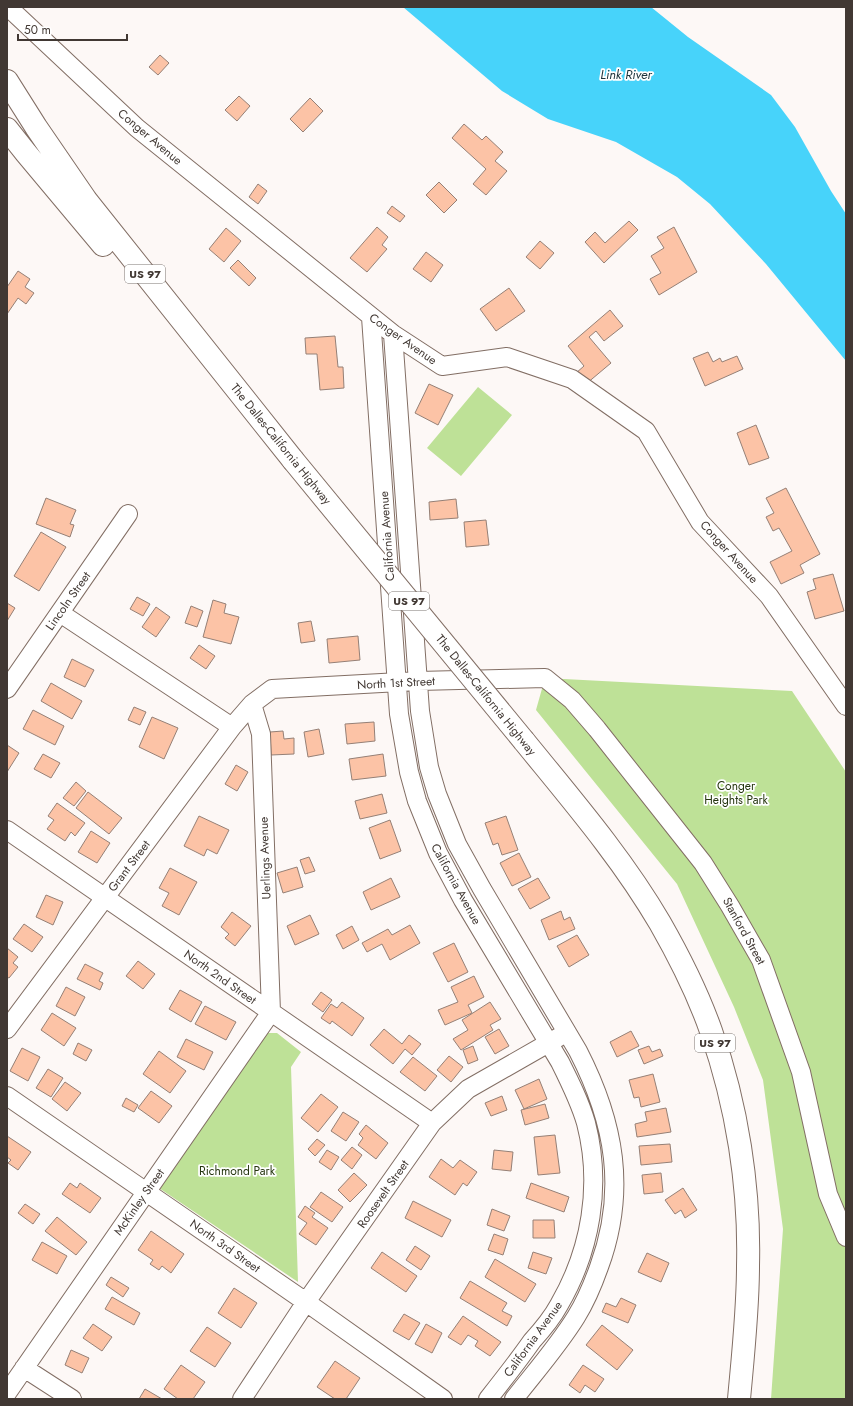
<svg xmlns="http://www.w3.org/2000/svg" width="853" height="1406" font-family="Jost,sans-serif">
  <rect width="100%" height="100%" fill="#fdf8f6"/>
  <path fill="#bee197" d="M 478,387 L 512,415 L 461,476 L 427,448 Z
    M 545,678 L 792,691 L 846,772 L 846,1399 L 771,1399 L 783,1229 L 763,1080 L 734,1007 L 677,884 L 536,710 Z
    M 264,1033 L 277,1033 L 301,1052 L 291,1067 L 298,1282 L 156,1186 Z"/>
  <path fill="#47d3fa" d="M 403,7 L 651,7 L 688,37 L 771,95 L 795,127 L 831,191 L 846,214 L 846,361 L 766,264 L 710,204 L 677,177 L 616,142 L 548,119 L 502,91 Z"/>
  <path fill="#fcc3a6" stroke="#958076" d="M 160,55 L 169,63 L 158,75 L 149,67 Z
    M 239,96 L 250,106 L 237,121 L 225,110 Z
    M 310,98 L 323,111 L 303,132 L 290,119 Z
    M 464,124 L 482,140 L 486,136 L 503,152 L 495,161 L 507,171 L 486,195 L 473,184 L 486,169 L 452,138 Z
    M 439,182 L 457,200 L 444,213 L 426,195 Z
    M 258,184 L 267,191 L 258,204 L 249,197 Z
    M 392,206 L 405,216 L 400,222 L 387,213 Z
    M 629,221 L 638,230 L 604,263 L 585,242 L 595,232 L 605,243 Z
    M 377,227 L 388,237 L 382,245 L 387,249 L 367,272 L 350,258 Z
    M 674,227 L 697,272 L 659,295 L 650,279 L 661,273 L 651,256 L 664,248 L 657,237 Z
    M 226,228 L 241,241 L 224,262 L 209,249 Z
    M 540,241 L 554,253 L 540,269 L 526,257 Z
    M 426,252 L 443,265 L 431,282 L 413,269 Z
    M 238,260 L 256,278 L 249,286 L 230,268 Z
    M 18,271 L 30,279 L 25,287 L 34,293 L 26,304 L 18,298 L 7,314 L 7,287 Z
    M 509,288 L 525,311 L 496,331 L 480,309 Z
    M 610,310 L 623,326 L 604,341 L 596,331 L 589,337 L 611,363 L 586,384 L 576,373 L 584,366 L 568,346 Z
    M 335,336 L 338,367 L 343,367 L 344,388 L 320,390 L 317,354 L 306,354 L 305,338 Z
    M 708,352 L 713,362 L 720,358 L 722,362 L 737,356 L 743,369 L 705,386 L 693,358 Z
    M 429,384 L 453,395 L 438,425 L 415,413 Z
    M 756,425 L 769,458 L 749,465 L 737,433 Z
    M 786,488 L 820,554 L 800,565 L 804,573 L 781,584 L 770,562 L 792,551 L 779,528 L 773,531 L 766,517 L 774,513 L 766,498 Z
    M 46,498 L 76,510 L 70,524 L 74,525 L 70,537 L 36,524 Z
    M 456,499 L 458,518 L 430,520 L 429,502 Z
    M 486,520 L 489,545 L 466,547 L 464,522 Z
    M 41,532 L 66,547 L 39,591 L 14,576 Z
    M 833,574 L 844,611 L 815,619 L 807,592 L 816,589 L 813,579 Z
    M 137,597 L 150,604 L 143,616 L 130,609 Z
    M 213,600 L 226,604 L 224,613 L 239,617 L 231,644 L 203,637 Z
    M 7,603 L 15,608 L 7,621 Z
    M 191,606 L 203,611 L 197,627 L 185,623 Z
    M 156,607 L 170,617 L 156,637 L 142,627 Z
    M 311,621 L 315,641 L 301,643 L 298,623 Z
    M 358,636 L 360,660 L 329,663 L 327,639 Z
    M 199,645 L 215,656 L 206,669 L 190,658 Z
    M 72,659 L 94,670 L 85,687 L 64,677 Z
    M 51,683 L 82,701 L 72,719 L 41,701 Z
    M 134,707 L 146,712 L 140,725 L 128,720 Z
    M 33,710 L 64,726 L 55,745 L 23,729 Z
    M 152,717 L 178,728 L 164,759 L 139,747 Z
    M 374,722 L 375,741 L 347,744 L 345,724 Z
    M 319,729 L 324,754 L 308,757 L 304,732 Z
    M 283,731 L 284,739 L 294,738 L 294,754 L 271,755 L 270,732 Z
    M 7,745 L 19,753 L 7,772 Z
    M 43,754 L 60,763 L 51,778 L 34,769 Z
    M 383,754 L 386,776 L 352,780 L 349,759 Z
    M 236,765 L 248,772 L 237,791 L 225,784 Z
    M 76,782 L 86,791 L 74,806 L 63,798 Z
    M 88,792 L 122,818 L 109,834 L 76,808 Z
    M 382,794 L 387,813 L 360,819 L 355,801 Z
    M 57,803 L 85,823 L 75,836 L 71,832 L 65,841 L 47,829 L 54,820 L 48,816 Z
    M 199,816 L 229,830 L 217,854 L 207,849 L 204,856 L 184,846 Z
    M 506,816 L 518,850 L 502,855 L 498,843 L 493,845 L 485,823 Z
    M 390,820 L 401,851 L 380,859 L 369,828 Z
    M 91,831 L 110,843 L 97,863 L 78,852 Z
    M 519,853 L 531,877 L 512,886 L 500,863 Z
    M 309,857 L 315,871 L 305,874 L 300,860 Z
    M 297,867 L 303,887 L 283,893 L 277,873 Z
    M 170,868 L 197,882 L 179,915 L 162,906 L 169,893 L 159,888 Z
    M 391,878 L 400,897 L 371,910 L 363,892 Z
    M 538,878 L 550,898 L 530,909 L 518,889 Z
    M 46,895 L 63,902 L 53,925 L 36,917 Z
    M 561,911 L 564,920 L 570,917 L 575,929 L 549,940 L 541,920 Z
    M 232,912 L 251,926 L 235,946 L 225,938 L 229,934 L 221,927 Z
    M 310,915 L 319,934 L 295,945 L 287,926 Z
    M 24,924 L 43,937 L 32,952 L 13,939 Z
    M 410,925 L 420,943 L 390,960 L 382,944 L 367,952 L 362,943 L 388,929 L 392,935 Z
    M 352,926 L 359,940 L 343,949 L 336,935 Z
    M 577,935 L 589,955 L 569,967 L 557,946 Z
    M 454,943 L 468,972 L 448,982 L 433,953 Z
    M 7,948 L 18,957 L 13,963 L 18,967 L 9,978 L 7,977 Z
    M 138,961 L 155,974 L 143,989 L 126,976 Z
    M 85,964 L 103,973 L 99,981 L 103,983 L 100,990 L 77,979 Z
    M 474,976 L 484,997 L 468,1005 L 472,1013 L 445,1025 L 438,1010 L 458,1002 L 451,987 Z
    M 66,987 L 85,997 L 75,1016 L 56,1006 Z
    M 180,990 L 202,1002 L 191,1022 L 169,1009 Z
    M 321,992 L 332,1000 L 323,1012 L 312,1004 Z
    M 342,1002 L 364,1018 L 352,1036 L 332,1021 L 330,1024 L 321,1018 L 331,1004 L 337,1008 Z
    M 490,1002 L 501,1019 L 490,1025 L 493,1030 L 461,1050 L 453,1039 L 468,1030 L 462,1020 Z
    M 205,1006 L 236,1022 L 226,1040 L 195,1024 Z
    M 52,1013 L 76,1028 L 64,1046 L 41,1030 Z
    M 384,1029 L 402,1044 L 409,1035 L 421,1044 L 412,1055 L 405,1049 L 393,1064 L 370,1045 Z
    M 499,1029 L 509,1046 L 495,1054 L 485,1037 Z
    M 631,1031 L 639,1046 L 617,1057 L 610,1042 Z
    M 186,1039 L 213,1052 L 204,1070 L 177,1057 Z
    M 78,1043 L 92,1050 L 86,1061 L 73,1054 Z
    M 473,1046 L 478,1060 L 468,1064 L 463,1050 Z
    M 649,1046 L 652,1052 L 660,1049 L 663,1056 L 644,1064 L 638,1050 Z
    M 22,1048 L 40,1057 L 28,1081 L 10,1071 Z
    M 159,1051 L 186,1071 L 170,1093 L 143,1074 Z
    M 449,1056 L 463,1067 L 451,1082 L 437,1070 Z
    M 413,1057 L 437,1076 L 425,1091 L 400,1072 Z
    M 48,1069 L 63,1078 L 51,1097 L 36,1088 Z
    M 653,1074 L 660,1102 L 641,1107 L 639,1097 L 634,1098 L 629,1080 Z
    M 539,1079 L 547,1099 L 524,1109 L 515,1090 Z
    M 65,1082 L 81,1093 L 67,1111 L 52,1099 Z
    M 151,1091 L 172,1106 L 159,1123 L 138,1108 Z
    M 321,1094 L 338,1107 L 318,1132 L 301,1118 Z
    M 502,1096 L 507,1110 L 491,1116 L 485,1103 Z
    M 126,1098 L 138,1105 L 134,1112 L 122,1106 Z
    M 545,1104 L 549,1118 L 525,1125 L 521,1110 Z
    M 666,1108 L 671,1132 L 637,1137 L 635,1124 L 647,1121 L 645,1112 Z
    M 343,1112 L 359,1122 L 346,1141 L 331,1131 Z
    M 366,1125 L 388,1143 L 376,1159 L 358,1145 L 363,1138 L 359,1134 Z
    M 555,1135 L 560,1173 L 538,1175 L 534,1137 Z
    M 7,1136 L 31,1152 L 18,1170 L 8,1163 L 11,1160 L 7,1157 Z
    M 317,1139 L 325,1145 L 315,1156 L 308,1149 Z
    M 670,1144 L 672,1162 L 641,1165 L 639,1146 Z
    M 352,1147 L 362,1155 L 352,1169 L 341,1160 Z
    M 327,1150 L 339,1157 L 331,1170 L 319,1162 Z
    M 494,1150 L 513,1152 L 511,1171 L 492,1169 Z
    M 441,1159 L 453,1168 L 460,1160 L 477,1172 L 467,1186 L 463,1183 L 455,1195 L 429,1177 Z
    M 354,1173 L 367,1185 L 350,1202 L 338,1190 Z
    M 661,1173 L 663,1192 L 644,1194 L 642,1175 Z
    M 70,1183 L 77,1188 L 80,1183 L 101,1198 L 90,1213 L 62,1194 Z
    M 531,1183 L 569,1197 L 564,1212 L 526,1198 Z
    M 683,1188 L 697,1210 L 685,1218 L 681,1210 L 675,1214 L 665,1200 Z
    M 321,1192 L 343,1207 L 332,1222 L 310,1207 Z
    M 413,1201 L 451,1220 L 442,1237 L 405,1218 Z
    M 25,1204 L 40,1214 L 33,1224 L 18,1213 Z
    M 305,1206 L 315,1213 L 312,1217 L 328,1228 L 316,1245 L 299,1234 L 307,1223 L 298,1217 Z
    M 492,1209 L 510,1216 L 504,1231 L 487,1225 Z
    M 57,1217 L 87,1242 L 76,1255 L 45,1231 Z
    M 533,1220 L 554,1220 L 555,1238 L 533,1238 Z
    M 151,1231 L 184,1254 L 171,1273 L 162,1266 L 159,1270 L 150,1264 L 153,1260 L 138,1250 Z
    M 494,1234 L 508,1239 L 503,1255 L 488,1250 Z
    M 42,1242 L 67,1256 L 57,1274 L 32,1260 Z
    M 415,1246 L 430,1256 L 421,1270 L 406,1260 Z
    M 382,1252 L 417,1276 L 406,1292 L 371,1268 Z
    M 533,1252 L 552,1258 L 546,1274 L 528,1268 Z
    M 647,1253 L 669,1263 L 661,1282 L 638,1272 Z
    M 495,1259 L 536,1284 L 525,1302 L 485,1277 Z
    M 111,1277 L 129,1288 L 123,1297 L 106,1285 Z
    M 470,1281 L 507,1303 L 502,1311 L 512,1316 L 507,1326 L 460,1298 Z
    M 234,1288 L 257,1303 L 241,1328 L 218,1313 Z
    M 112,1297 L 140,1313 L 134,1325 L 105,1309 Z
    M 621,1298 L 636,1305 L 628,1323 L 602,1312 L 606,1303 L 616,1307 Z
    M 404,1314 L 420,1323 L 409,1340 L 393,1331 Z
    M 463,1316 L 501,1342 L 490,1356 L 475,1346 L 478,1341 L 468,1335 L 461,1345 L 448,1337 Z
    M 93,1324 L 112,1337 L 102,1351 L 83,1338 Z
    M 426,1324 L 442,1333 L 432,1353 L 415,1344 Z
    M 602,1325 L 633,1350 L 617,1370 L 586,1345 Z
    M 207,1327 L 231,1343 L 215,1367 L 190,1351 Z
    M 71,1350 L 89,1358 L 82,1373 L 65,1365 Z
    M 335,1361 L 360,1378 L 346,1399 L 335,1399 L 317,1387 Z
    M 181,1365 L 205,1382 L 193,1399 L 178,1399 L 164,1389 Z
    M 583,1365 L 604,1379 L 595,1392 L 585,1385 L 580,1393 L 569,1385 Z
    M 145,1389 L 162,1399 L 139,1399 Z"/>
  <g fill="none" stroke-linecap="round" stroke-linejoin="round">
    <defs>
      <path id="minor" d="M 8,7 L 137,128 L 393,334 L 442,366 L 507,357 L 572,379 L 646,431 L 700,522 L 769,596 L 846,706
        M 371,317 L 399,714 L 409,772 L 417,801 L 438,853 L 463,900 L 560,1062 C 570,1082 580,1102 586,1123 C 602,1185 591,1250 559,1305 C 552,1318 542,1330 532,1341 C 518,1361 503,1380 488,1399
        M 393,334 L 420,711 L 429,767 L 437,794 L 457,844 L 482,889 L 578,1051 C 615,1123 627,1191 599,1267 C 593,1284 586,1301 576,1317 C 558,1346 535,1372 514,1399
        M 60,613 L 232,727
        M 7,689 L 128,514
        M 7,830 L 432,1123
        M 7,1029 L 232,727 L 252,704 L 272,689 L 418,681 L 545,678 L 572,700 L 597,729 L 703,863 L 730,906 L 761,960 L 801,1072 L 828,1194 L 846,1237
        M 7,1096 L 306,1302 L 443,1399
        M 24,1368 L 72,1399
        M 7,1393 L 271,1012 L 261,734 L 252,704
        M 242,1399 L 306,1302 L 432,1123 L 468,1089 L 559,1037"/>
      <path id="highway" d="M 7,81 L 36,127 L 86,200 L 293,460
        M 7,129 L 26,153 L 103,245
        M 524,741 C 572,800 622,858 660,923 C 680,958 698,994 711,1031 C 737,1105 750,1187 748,1266 C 748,1310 743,1355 739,1399"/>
    </defs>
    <use href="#minor" stroke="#826e64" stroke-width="20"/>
    <use href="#highway" stroke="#826e64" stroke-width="24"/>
    <use href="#minor" stroke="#fff" stroke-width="18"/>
    <use href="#highway" stroke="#fff" stroke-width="22"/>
    <defs>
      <path id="highway-bridge" d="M 293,460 L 524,741"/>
    </defs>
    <use href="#highway-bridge" stroke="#826e64" stroke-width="24" stroke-linecap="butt"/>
    <use href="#highway-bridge" stroke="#fff" stroke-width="22"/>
  </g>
  <g text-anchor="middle" stroke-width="3.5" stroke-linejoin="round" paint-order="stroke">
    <g fill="#fff" stroke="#7a7470" stroke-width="1">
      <rect x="125" y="265" width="40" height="18" rx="3"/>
      <rect x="389" y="592" width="40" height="18" rx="3"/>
      <rect x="695" y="1034" width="40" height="18" rx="3"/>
    </g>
    <g font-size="11" font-weight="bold" fill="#413833">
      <text x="145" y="278">US 97</text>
      <text x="409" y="605">US 97</text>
      <text x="715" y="1047">US 97</text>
    </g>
    <g font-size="12" fill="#413833" stroke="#fff">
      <text transform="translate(150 137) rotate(40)" y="4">Conger Avenue</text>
      <text transform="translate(403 339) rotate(35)" y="4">Conger Avenue</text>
      <text transform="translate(281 444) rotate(51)" y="4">The Dalles-California Highway</text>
      <text transform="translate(387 536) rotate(-94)" y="4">California Avenue</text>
      <text transform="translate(729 552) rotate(48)" y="4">Conger Avenue</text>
      <text transform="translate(68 601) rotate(-55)" y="4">Lincoln Street</text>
      <text transform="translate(396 683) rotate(-3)" y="4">North 1st Street</text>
      <text transform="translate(486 695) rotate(51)" y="4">The Dalles-California Highway</text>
      <text transform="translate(265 858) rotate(-92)" y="4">Uerlings Avenue</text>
      <text transform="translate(129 866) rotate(-53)" y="4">Grant Street</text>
      <text transform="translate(456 884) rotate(61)" y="4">California Avenue</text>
      <text transform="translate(744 931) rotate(61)" y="4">Stanford Street</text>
      <text transform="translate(220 977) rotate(35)" y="4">North 2nd Street</text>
      <text transform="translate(383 1194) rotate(-55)" y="4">Roosevelt Street</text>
      <text transform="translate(139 1202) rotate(-55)" y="4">McKinley Street</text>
      <text transform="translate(225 1246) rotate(35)" y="4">North 3rd Street</text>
      <text transform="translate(533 1339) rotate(-54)" y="4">California Avenue</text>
    </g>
    <g font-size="12" fill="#263610" stroke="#fff">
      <text x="736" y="790">Conger<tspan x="736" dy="14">Heights Park</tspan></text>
      <text x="237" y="1175">Richmond Park</text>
    </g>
    <g font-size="13" font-style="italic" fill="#1d343c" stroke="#fff">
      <text x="626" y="79">Link River</text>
    </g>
  </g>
  <rect width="853" height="1406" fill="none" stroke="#413833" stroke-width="16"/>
  <path d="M18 34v6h109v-6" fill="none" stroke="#413833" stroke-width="2"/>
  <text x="24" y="34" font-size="12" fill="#413833" stroke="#ffffff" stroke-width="3" paint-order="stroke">50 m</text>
</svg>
